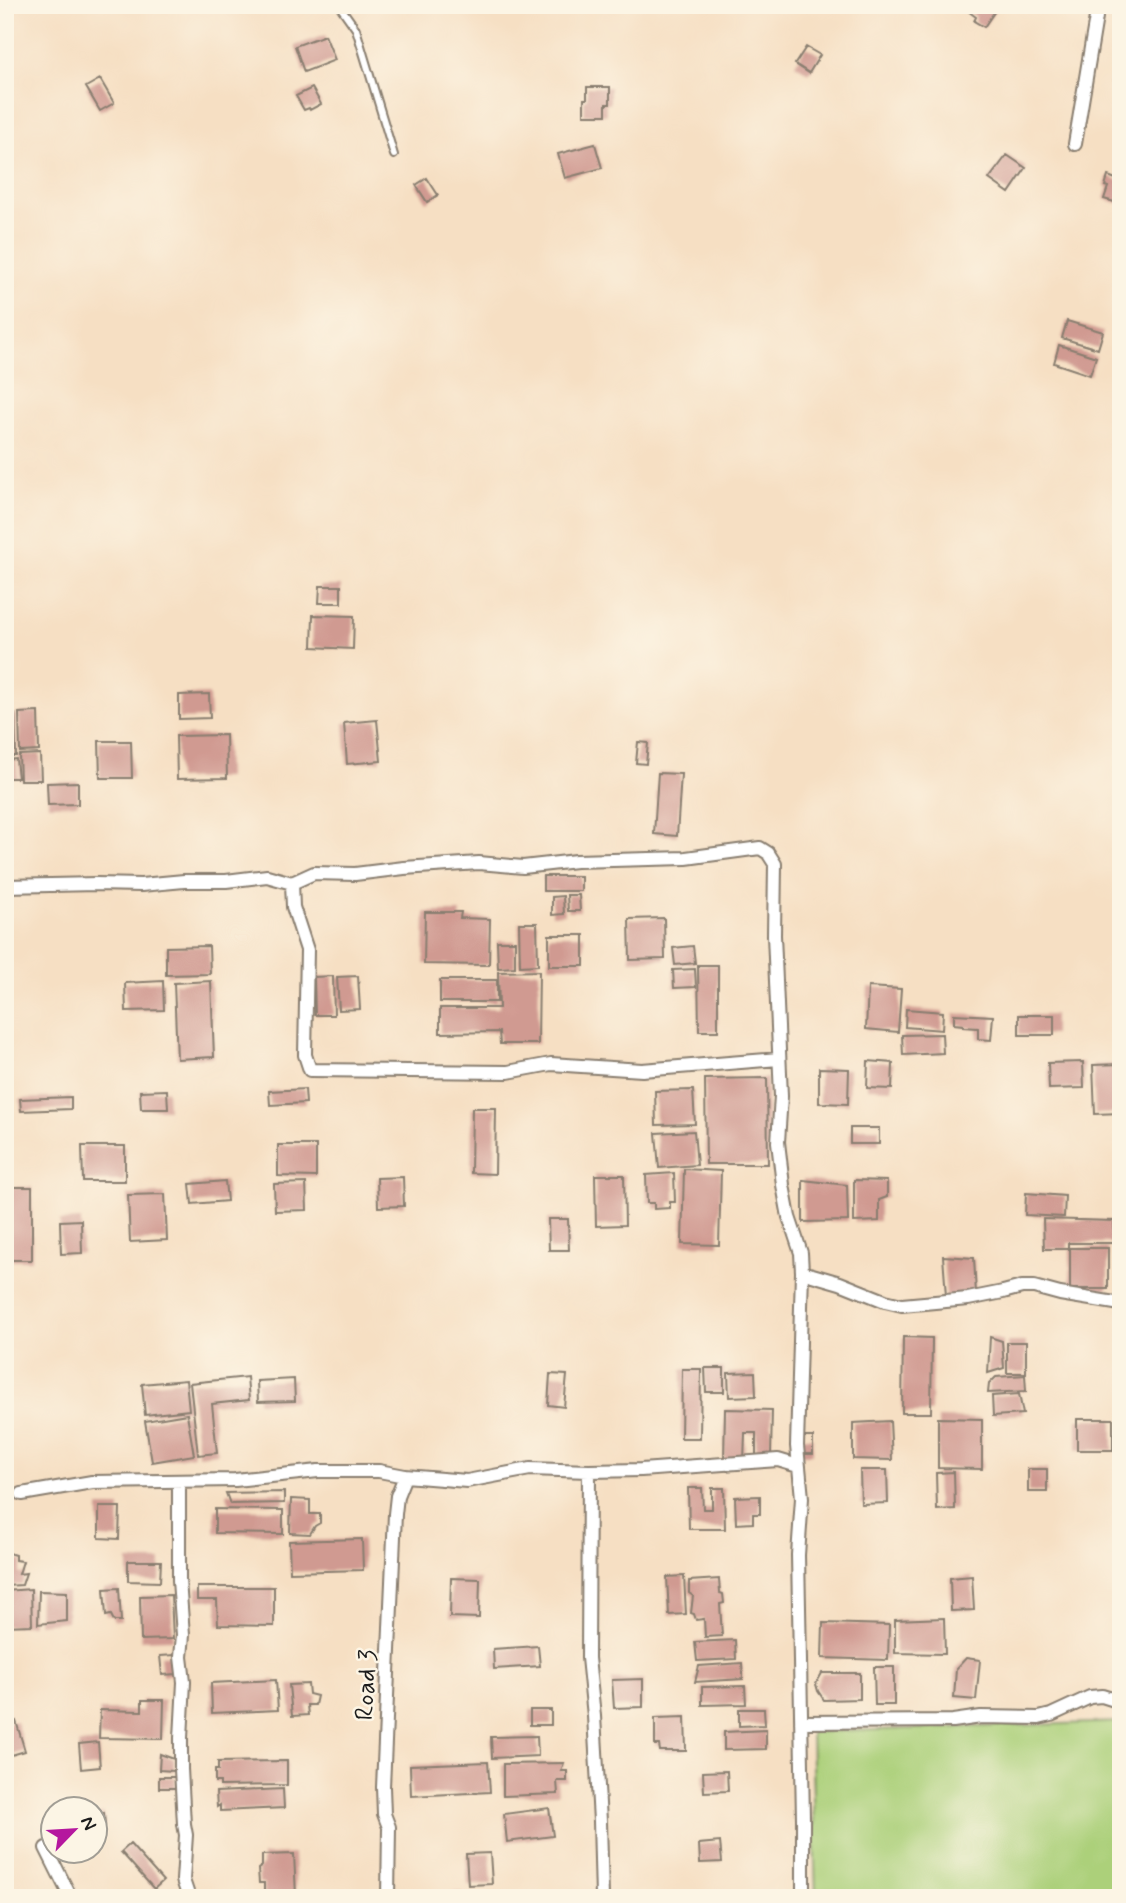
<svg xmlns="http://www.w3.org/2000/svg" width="1126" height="1903" font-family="Mynerve,sans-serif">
  <rect width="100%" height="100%" fill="#fcf5e5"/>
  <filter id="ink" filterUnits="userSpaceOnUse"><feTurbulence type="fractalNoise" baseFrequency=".0143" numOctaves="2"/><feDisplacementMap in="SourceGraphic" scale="14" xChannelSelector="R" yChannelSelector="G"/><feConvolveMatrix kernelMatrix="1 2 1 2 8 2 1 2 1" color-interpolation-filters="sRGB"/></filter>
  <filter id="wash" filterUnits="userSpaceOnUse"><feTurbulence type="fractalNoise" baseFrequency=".00686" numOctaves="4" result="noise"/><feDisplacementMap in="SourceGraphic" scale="28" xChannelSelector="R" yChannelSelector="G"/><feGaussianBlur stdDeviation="1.57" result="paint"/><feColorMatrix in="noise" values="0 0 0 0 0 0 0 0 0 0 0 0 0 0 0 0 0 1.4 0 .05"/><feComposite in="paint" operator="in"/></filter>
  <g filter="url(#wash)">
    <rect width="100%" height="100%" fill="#f6dfc3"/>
    <path fill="#acd07a" stroke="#64764b" stroke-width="2" d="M 1121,1722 L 1121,1898 L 816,1898 L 811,1732 Z"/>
    <g id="blocks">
      <path fill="#d09a91" d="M 966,5 L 999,5 L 984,27 L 974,21 L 976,17 L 964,8 Z
        M 325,35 L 335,60 L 304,72 L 295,46 Z
        M 806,47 L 820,55 L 809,73 L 795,64 Z
        M 1121,55 L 1121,82 L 1114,79 Z
        M 100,79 L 114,103 L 100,111 L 86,87 Z
        M 587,87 L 610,87 L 610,104 L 606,104 L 606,115 L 584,115 L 584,99 L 587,99 Z
        M 312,88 L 321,104 L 310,110 L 309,108 L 304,110 L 296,96 Z
        M 595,144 L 602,168 L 565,178 L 558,154 Z
        M 1007,155 L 1026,168 L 1009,193 L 989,179 Z
        M 1108,176 L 1121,181 L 1121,204 L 1104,199 L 1108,187 L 1105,186 Z
        M 427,178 L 438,195 L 427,202 L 416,185 Z
        M 1067,321 L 1103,332 L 1098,349 L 1062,338 Z
        M 1059,345 L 1096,357 L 1090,375 L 1054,363 Z
        M 320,586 L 341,586 L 341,603 L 319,603 Z
        M 313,615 L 354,616 L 353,649 L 312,647 Z
        M 209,694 L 210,718 L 179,719 L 179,695 Z
        M 38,712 L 39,751 L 20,752 L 19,713 Z
        M 15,714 L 16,756 L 5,756 L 5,715 Z
        M 377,720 L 381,761 L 347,764 L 344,723 Z
        M 226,735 L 227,778 L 177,779 L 176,736 Z
        M 99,741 L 131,741 L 132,778 L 100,778 Z
        M 638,742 L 648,743 L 646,764 L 636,763 Z
        M 40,754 L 41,780 L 20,780 L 19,755 Z
        M 16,759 L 18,778 L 5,778 L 5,760 Z
        M 658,773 L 681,774 L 677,836 L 654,834 Z
        M 78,782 L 78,804 L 48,805 L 47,783 Z
        M 543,876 L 581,876 L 581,891 L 543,891 Z
        M 567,895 L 579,895 L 580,911 L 568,911 Z
        M 563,896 L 564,914 L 552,915 L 552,897 Z
        M 425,912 L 461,912 L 460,918 L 490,919 L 489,965 L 424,964 Z
        M 664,918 L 665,959 L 630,960 L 629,919 Z
        M 519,923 L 537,923 L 538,965 L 520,966 Z
        M 549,935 L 584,935 L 584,966 L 549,966 Z
        M 497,941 L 515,941 L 515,967 L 498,968 Z
        M 209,946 L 210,974 L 166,975 L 166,947 Z
        M 693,946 L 695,963 L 675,965 L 673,948 Z
        M 698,965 L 718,965 L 718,1031 L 699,1031 Z
        M 695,969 L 696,987 L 674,988 L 673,970 Z
        M 539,971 L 538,1044 L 500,1044 L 499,1032 L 440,1033 L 440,1008 L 499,1008 L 498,972 Z
        M 333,976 L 334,1015 L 315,1015 L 314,977 Z
        M 358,976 L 360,1009 L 339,1010 L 337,977 Z
        M 440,980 L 497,980 L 497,1002 L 440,1002 Z
        M 163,981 L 164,1010 L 126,1011 L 125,983 Z
        M 211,981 L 214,1057 L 177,1059 L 174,983 Z
        M 868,987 L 901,989 L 898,1032 L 866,1029 Z
        M 906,1009 L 943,1012 L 942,1030 L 905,1027 Z
        M 954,1014 L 993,1016 L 991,1040 L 978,1039 L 978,1028 L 963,1027 L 963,1025 L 954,1024 Z
        M 1019,1015 L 1054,1015 L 1054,1035 L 1019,1035 Z
        M 942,1034 L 943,1053 L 903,1055 L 902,1035 Z
        M 868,1061 L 893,1063 L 892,1089 L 867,1088 Z
        M 1083,1062 L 1084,1088 L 1049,1089 L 1048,1063 Z
        M 1121,1064 L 1121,1113 L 1095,1114 L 1093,1065 Z
        M 819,1068 L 849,1069 L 848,1104 L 819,1103 Z
        M 767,1078 L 768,1164 L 706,1164 L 705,1079 Z
        M 305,1089 L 306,1103 L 270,1105 L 269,1091 Z
        M 167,1090 L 168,1109 L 141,1109 L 140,1091 Z
        M 693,1090 L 695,1124 L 656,1125 L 655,1091 Z
        M 71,1097 L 71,1109 L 21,1111 L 20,1099 Z
        M 472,1108 L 496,1108 L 495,1174 L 471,1173 Z
        M 850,1128 L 879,1128 L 879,1144 L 850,1144 Z
        M 694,1131 L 697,1165 L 659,1168 L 656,1133 Z
        M 278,1145 L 316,1145 L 316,1177 L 278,1176 Z
        M 82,1146 L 125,1146 L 125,1181 L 83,1181 Z
        M 684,1169 L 721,1171 L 719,1245 L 682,1244 Z
        M 674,1173 L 675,1202 L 670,1202 L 670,1208 L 654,1209 L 654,1203 L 647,1203 L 646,1175 Z
        M 595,1175 L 624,1175 L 625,1225 L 596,1226 Z
        M 403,1177 L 404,1206 L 378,1207 L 377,1178 Z
        M 803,1180 L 847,1185 L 848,1221 L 803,1222 Z
        M 854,1180 L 887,1181 L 887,1197 L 879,1200 L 879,1221 L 854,1222 Z
        M 225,1181 L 227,1201 L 192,1204 L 190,1184 Z
        M 306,1183 L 307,1210 L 275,1211 L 274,1184 Z
        M 1115,1186 L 1121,1186 L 1121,1219 L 1115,1219 Z
        M 5,1187 L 32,1187 L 32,1260 L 5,1260 Z
        M 1026,1193 L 1065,1196 L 1064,1217 L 1025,1215 Z
        M 165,1194 L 167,1240 L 130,1242 L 128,1195 Z
        M 548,1219 L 568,1219 L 569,1250 L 549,1250 Z
        M 1043,1219 L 1114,1221 L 1115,1243 L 1068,1243 L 1068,1249 L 1044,1249 Z
        M 81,1220 L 82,1253 L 61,1254 L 60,1221 Z
        M 1070,1248 L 1108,1248 L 1108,1289 L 1070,1289 Z
        M 943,1256 L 974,1258 L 976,1294 L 946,1296 Z
        M 903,1337 L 932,1338 L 931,1413 L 902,1413 Z
        M 990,1337 L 1002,1341 L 1004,1368 L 988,1373 Z
        M 1007,1342 L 1026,1342 L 1026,1373 L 1007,1373 Z
        M 705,1368 L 724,1368 L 724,1392 L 706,1392 Z
        M 682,1369 L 701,1369 L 700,1438 L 681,1438 Z
        M 755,1372 L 756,1396 L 729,1397 L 728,1373 Z
        M 550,1374 L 567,1375 L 564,1407 L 548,1405 Z
        M 1025,1375 L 1026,1391 L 988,1393 L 989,1384 L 996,1377 Z
        M 247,1377 L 249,1400 L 212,1404 L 217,1453 L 198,1455 L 190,1383 Z
        M 294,1379 L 295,1401 L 258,1402 L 257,1381 Z
        M 186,1380 L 189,1410 L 145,1415 L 142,1384 Z
        M 1019,1394 L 1023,1414 L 993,1416 L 992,1396 Z
        M 725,1409 L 772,1410 L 771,1456 L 756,1456 L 756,1433 L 745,1433 L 744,1462 L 724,1461 Z
        M 187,1414 L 194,1455 L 152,1462 L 145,1421 Z
        M 938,1418 L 982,1419 L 982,1469 L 938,1468 Z
        M 1077,1419 L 1113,1419 L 1113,1450 L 1077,1450 Z
        M 890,1421 L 892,1460 L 853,1459 L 853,1423 Z
        M 800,1437 L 813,1437 L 813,1454 L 800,1454 Z
        M 1028,1469 L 1047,1469 L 1047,1492 L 1028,1492 Z
        M 860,1470 L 887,1470 L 888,1503 L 861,1504 Z
        M 954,1472 L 955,1509 L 937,1510 L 936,1473 Z
        M 688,1488 L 702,1488 L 703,1509 L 712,1509 L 712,1488 L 724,1488 L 725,1529 L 689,1529 Z
        M 284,1492 L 284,1503 L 230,1504 L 226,1493 Z
        M 760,1496 L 760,1514 L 753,1514 L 753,1523 L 736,1524 L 735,1497 Z
        M 291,1499 L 310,1500 L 310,1514 L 320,1514 L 320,1523 L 315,1526 L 310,1534 L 290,1533 Z
        M 99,1507 L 120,1507 L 119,1539 L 99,1538 Z
        M 215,1509 L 283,1510 L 283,1534 L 215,1533 Z
        M 362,1539 L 363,1570 L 290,1572 L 289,1541 Z
        M 5,1552 L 15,1555 L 15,1560 L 23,1561 L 19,1574 L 26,1573 L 22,1585 L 5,1586 Z
        M 128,1561 L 161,1561 L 160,1582 L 128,1581 Z
        M 684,1576 L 686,1614 L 669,1615 L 667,1577 Z
        M 972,1576 L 974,1610 L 951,1611 L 950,1578 Z
        M 451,1578 L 480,1579 L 479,1618 L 450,1617 Z
        M 719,1579 L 720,1593 L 723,1594 L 724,1603 L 720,1604 L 722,1636 L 705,1637 L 704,1619 L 696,1620 L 694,1614 L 691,1613 L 693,1596 L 689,1593 L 689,1581 Z
        M 197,1587 L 274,1587 L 274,1626 L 218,1625 L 217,1600 L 197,1600 Z
        M 119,1588 L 121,1621 L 114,1621 L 111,1615 L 106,1616 L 104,1589 Z
        M 31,1589 L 32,1625 L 5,1626 L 5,1591 Z
        M 39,1591 L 67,1592 L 67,1621 L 38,1624 Z
        M 171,1595 L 173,1639 L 141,1640 L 140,1596 Z
        M 944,1618 L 945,1654 L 895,1653 L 895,1620 Z
        M 823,1623 L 889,1625 L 888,1660 L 822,1658 Z
        M 735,1640 L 736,1659 L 697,1661 L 695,1642 Z
        M 538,1646 L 540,1666 L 494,1669 L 493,1649 Z
        M 175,1655 L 177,1674 L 162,1675 L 160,1656 Z
        M 966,1658 L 980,1660 L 976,1700 L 954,1698 L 956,1669 Z
        M 742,1663 L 743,1679 L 695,1682 L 699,1666 Z
        M 874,1667 L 894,1667 L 894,1705 L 875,1705 Z
        M 822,1673 L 860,1673 L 860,1699 L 824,1700 L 818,1691 L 816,1684 Z
        M 643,1679 L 643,1707 L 614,1708 L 612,1680 Z
        M 276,1680 L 278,1710 L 212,1713 L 211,1683 Z
        M 308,1684 L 309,1694 L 317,1696 L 315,1705 L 307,1705 L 308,1715 L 292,1716 L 289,1685 Z
        M 745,1686 L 746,1704 L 702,1705 L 702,1687 Z
        M 142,1700 L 164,1700 L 163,1739 L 99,1738 L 100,1710 L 142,1711 Z
        M 739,1709 L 764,1709 L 765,1725 L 739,1726 Z
        M 530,1710 L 551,1710 L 551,1725 L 530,1725 Z
        M 685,1717 L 686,1751 L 660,1751 L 659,1745 L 655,1745 L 655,1718 Z
        M 16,1721 L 25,1751 L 5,1757 L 5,1724 Z
        M 766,1730 L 766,1749 L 724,1750 L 724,1732 Z
        M 537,1736 L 538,1756 L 492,1758 L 491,1737 Z
        M 98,1742 L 100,1767 L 81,1769 L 79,1744 Z
        M 160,1754 L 174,1759 L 174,1771 L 159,1770 Z
        M 287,1761 L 287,1785 L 220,1786 L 220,1782 L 215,1782 L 215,1770 L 218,1770 L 218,1762 Z
        M 488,1762 L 490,1792 L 411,1796 L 410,1765 Z
        M 564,1763 L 561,1771 L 567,1771 L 567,1781 L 557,1781 L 558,1794 L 503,1796 L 503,1764 Z
        M 727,1771 L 728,1791 L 704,1792 L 703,1772 Z
        M 159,1777 L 175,1777 L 176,1788 L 159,1788 Z
        M 283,1789 L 284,1808 L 220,1811 L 220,1805 L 217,1807 L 216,1792 Z
        M 549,1808 L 553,1836 L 507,1842 L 504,1814 Z
        M 104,1813 L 105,1826 L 94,1828 L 94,1815 Z
        M 720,1842 L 722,1862 L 700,1863 L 699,1844 Z
        M 130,1844 L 163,1881 L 154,1889 L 121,1852 Z
        M 490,1853 L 492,1884 L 468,1885 L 466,1854 Z
        M 294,1854 L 296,1896 L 264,1897 L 264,1883 L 259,1883 L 258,1869 L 262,1866 L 262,1855 Z
        M 9,1882 L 16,1898 L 5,1898 L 5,1884 Z
        M 462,1892 L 463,1898 L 408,1898 L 408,1895 Z
        M 499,1894 L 500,1898 L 471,1898 L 471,1896 Z"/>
    </g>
  </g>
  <g filter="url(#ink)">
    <use href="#blocks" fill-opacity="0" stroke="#897e70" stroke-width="2"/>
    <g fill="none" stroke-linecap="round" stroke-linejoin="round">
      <defs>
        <path id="service" d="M 339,5 L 356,29 L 394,155"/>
        <path id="minor" d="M 1075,144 L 1098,5
          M 292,883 L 293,907 L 307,950 L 305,1055 L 310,1070 L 508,1072 L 551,1064 L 642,1070 L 779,1059
          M 5,886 L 96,884 L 141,885 L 184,881 L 226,881 L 267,876 L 292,883 L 314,873 L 355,874 L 404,868 L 479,863 L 523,867 L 576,861 L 686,858 L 760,848 L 768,853 L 775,864 L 774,935 L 781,1096 L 778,1142 L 783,1185 L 789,1217 L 801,1253 L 802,1272 L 797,1446 L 802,1498 L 798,1555 L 803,1819 L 803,1898
          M 802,1272 L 840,1283 L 885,1301 L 902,1305 L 968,1299 L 1003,1292 L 1022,1287 L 1034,1287 L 1060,1294 L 1121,1304
          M 589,1471 L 588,1658 L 594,1716 L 600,1821 L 602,1898
          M 179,1481 L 179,1580 L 183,1635 L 181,1657 L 184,1682 L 181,1738 L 181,1769 L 184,1824 L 186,1835 L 183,1880 L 189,1898
          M 22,1494 L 92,1482 L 235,1480 L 318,1471 L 379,1471 L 405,1476 L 467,1481 L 530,1469 L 589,1471 L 641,1470 L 778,1460 L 798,1466
          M 801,1722 L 953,1721 L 981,1717 L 1039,1718 L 1051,1715 L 1090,1697 L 1102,1696 L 1121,1702
          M 46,1848 L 71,1898
          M 388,1898 L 389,1827 L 384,1814 L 383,1787 L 395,1514 L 397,1496 L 405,1476"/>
      </defs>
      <use href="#service" stroke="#897e70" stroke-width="10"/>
      <use href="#minor" stroke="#897e70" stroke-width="16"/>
      <use href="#service" stroke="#fff" stroke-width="6"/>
      <use href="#minor" stroke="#fff" stroke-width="12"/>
    </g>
  </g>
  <g text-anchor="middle" stroke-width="5" stroke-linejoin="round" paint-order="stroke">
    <g font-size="26" fill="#1c1c1c" stroke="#fcf5e5">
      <text transform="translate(365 1685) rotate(-87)" y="9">Road 3</text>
    </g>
  </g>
  <rect width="1126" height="1903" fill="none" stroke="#fcf5e5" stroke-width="28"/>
  <g transform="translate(74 1830) rotate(65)"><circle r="33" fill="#fcf5e5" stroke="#a29e95" stroke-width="2"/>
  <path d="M0-5L12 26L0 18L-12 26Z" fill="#b5179e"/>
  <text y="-10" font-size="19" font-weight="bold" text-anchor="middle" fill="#1c1c1c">N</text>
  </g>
</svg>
